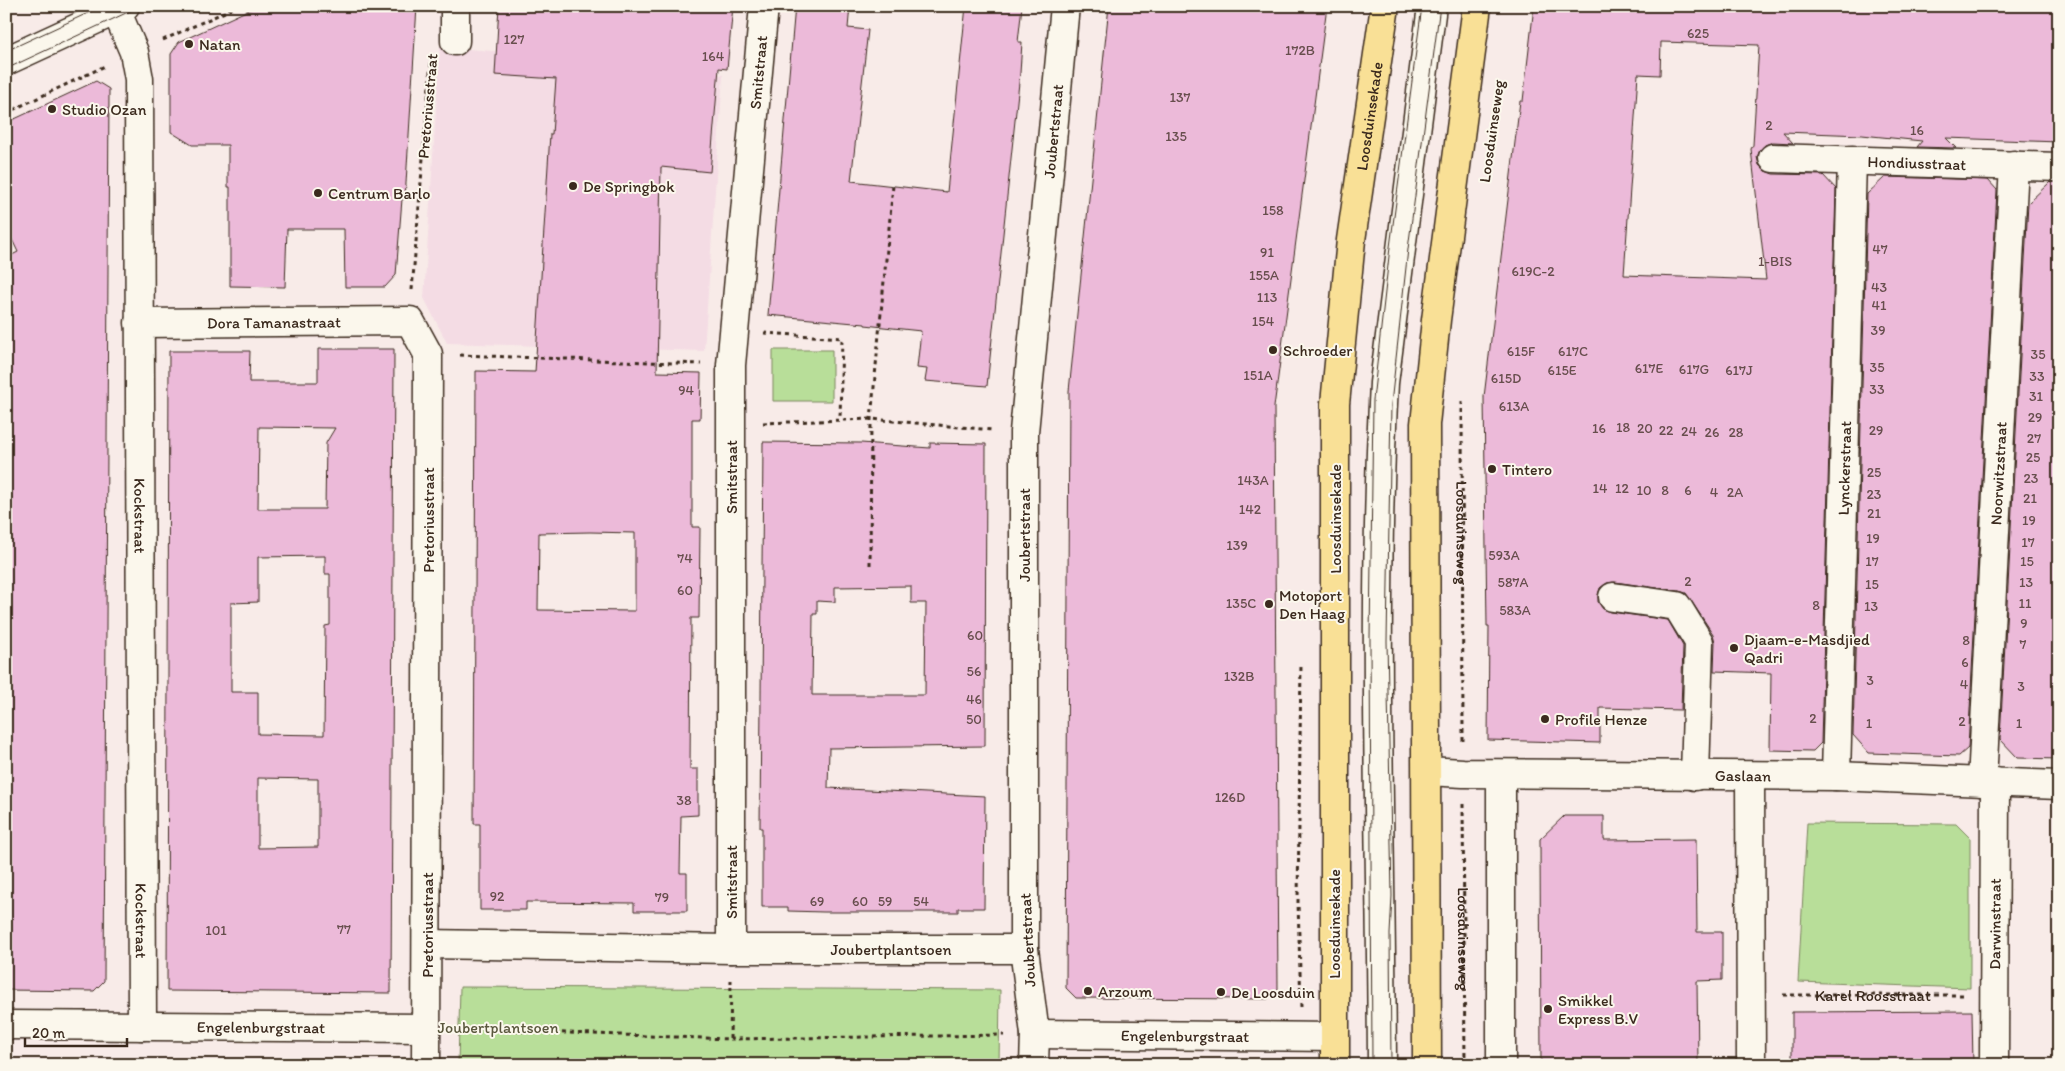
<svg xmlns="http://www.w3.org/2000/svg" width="2065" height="1071" font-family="Itim,sans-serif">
  <rect width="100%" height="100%" fill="#f8ebe8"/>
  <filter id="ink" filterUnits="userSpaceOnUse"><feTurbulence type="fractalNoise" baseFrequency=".02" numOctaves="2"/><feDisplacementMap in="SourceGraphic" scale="10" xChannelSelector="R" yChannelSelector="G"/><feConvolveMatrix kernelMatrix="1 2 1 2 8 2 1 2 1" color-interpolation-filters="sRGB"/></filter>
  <g filter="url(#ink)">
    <path fill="#f4dce4" d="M 440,47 L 561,56 L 621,59 L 723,75 L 704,351 L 447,343 L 424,298 Z"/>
    <path fill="#b8de99" stroke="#7a845c" d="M 773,350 L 832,350 L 832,401 L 773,401 Z
      M 1807,823 L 1956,824 L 1970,838 L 1970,988 L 1798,982 Z
      M 460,987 L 1000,990 L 999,1065 L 458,1065 Z"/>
    <path fill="#ecbad9" stroke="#3b2a1e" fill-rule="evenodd" d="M 257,6 L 417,6 L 405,199 L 402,199 L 396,275 L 385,287 L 345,287 L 344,229 L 287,229 L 285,287 L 230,286 L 230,187 L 228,187 L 228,145 L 192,145 L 171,132 L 171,54 L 179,42 Z
      M 499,6 L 733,6 L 727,69 L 719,68 L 710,172 L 661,167 L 657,372 L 701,373 L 700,419 L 692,419 L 692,527 L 700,527 L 699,618 L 691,618 L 690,769 L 698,769 L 698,815 L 681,816 L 680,873 L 687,873 L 687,911 L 634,911 L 634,903 L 526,902 L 526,910 L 480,910 L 480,824 L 474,824 L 476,371 L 535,372 L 550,134 L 552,134 L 556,79 L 495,75 ZM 590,532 L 635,533 L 635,611 L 538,610 L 539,533 Z
      M 795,6 L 850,6 L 848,28 L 868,30 L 851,181 L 947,192 L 966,6 L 1022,6 L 1018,42 L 1022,42 L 1020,73 L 987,386 L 925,381 L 927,369 L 917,368 L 921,331 L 865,325 L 865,324 L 768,315 Z
      M 1109,6 L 1327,6 L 1274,407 L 1278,989 L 1268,999 L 1076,998 L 1066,988 L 1069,391 Z
      M 1534,6 L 2057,6 L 2054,99 L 2059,100 L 2059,142 L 1946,138 L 1956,148 L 1917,147 L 1922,141 L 1862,135 L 1783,132 L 1793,143 L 1773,142 L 1765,145 L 1760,150 L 1757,157 L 1759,165 L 1765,171 L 1773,174 L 1823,175 L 1836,189 L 1821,743 L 1813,751 L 1770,750 L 1771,673 L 1714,671 L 1715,642 L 1713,634 L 1686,593 L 1679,591 L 1615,582 L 1607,583 L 1600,588 L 1598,595 L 1598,602 L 1603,609 L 1611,612 L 1668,620 L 1683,646 L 1681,710 L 1600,708 L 1600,743 L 1488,740 L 1489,626 L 1487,626 L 1484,397 L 1520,101 L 1523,101 ZM 1661,42 L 1759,45 L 1753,145 L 1751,149 L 1766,280 L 1624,275 L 1638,74 L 1660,75 Z
      M 96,81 L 109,89 L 104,981 L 94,991 L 6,990 L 6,258 L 18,252 L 6,227 L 6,123 Z
      M 1885,177 L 1988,180 L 1997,190 L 1968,748 L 1959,756 L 1869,753 L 1853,735 L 1867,194 Z
      M 2050,182 L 2059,183 L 2059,759 L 2018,758 L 2000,739 L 2028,203 Z
      M 318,349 L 394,349 L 391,993 L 167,991 L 169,351 L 250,351 L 249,382 L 318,382 ZM 259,427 L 335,428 L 326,443 L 325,509 L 258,509 ZM 325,556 L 325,574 L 330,574 L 330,625 L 325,626 L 324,735 L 258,734 L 258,692 L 231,692 L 231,603 L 258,602 L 258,557 ZM 258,778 L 318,779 L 318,847 L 258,848 Z
      M 763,442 L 861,443 L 930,448 L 930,443 L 986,444 L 985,746 L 829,748 L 828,788 L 985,796 L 984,908 L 958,908 L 958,912 L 824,912 L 788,911 L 788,907 L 762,907 L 762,828 L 760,828 ZM 911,586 L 911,603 L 926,603 L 925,695 L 812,695 L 813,614 L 817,614 L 817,601 L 835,602 L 835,587 Z
      M 1564,816 L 1604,816 L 1604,840 L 1696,839 L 1697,932 L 1722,932 L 1722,980 L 1697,981 L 1698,1065 L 1541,1065 L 1540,839 Z
      M 1972,1011 L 1973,1065 L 1792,1065 L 1792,1012 Z"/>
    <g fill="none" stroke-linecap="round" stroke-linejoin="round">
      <defs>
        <g id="minor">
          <path id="s4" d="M 116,10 L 134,52 L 139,79 L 142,1026"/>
          <path d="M 455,41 L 455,6"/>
          <path d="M 6,61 L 125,6"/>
          <path id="s5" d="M 1773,158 L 2059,167"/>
          <path id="s6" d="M 139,323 L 410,321 L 428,354 L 426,1065"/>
          <path d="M 1613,597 L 1677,606 L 1699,642 L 1695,776"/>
          <path id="s7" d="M 1427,771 L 1463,773 L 1836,776 L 2059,785"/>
          <path d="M 1501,774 L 1501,1065"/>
          <path d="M 1750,776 L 1751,1065"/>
          <path id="s8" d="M 1836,776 L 1852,160"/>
          <path id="s9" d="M 1982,782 L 2014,165"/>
          <path id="s10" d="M 427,944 L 731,949 L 1024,949"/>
          <path id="s11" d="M 731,949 L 731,365 L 764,6"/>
          <path id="s12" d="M 6,1025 L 426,1028"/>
          <path id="s13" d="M 1035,1034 L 1334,1037"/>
          <path id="s14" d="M 1034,1065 L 1035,1034 L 1024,949 L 1024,432 L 1065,6"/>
          <path d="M 1382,1065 C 1381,838 1372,610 1384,383 L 1432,6"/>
          <path id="s15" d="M 1994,1065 L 1995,782"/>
        </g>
        <g id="major">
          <path id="s16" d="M 1335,1065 L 1335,404 L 1351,240 L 1385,6"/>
          <path d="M 1427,1065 L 1425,424 L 1436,320 L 1477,6"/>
        </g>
      </defs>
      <use href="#minor" stroke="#3b2a1e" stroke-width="31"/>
      <use href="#major" stroke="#3b2a1e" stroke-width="31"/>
      <g stroke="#3b2a1e" stroke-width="3" stroke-dasharray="4 4" stroke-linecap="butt">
        <path d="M 163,40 L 238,6"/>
        <path d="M 6,113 L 105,66"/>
        <path d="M 412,290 L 431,62"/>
        <path d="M 764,333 L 842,338 L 840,419"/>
        <path d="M 460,355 L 701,364"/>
        <path id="s1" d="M 1462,401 L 1463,742"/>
        <path d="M 763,423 L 871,419 L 993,430"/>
        <path d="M 870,565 L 871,419 L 893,185"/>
        <path id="s2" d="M 1463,804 L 1465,1065"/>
        <path id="s3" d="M 1783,995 L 1964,995"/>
        <path d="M 1301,1007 L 1298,902 L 1301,663"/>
        <path d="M 458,1029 L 730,1039 L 1004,1035"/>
        <path d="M 730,1039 L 731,980"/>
      </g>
      <use href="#minor" stroke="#fbf7ec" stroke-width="28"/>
      <use href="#major" stroke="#f9e096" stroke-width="28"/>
      <path stroke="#3b2a1e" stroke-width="1" d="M 6,51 L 103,6
        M 6,69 L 141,6
        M 1372,1065 L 1370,639 L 1373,400 L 1390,247 L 1422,6
        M 1391,1065 L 1390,934 L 1392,896 L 1387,641 L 1391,404 L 1408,249 L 1440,6"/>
    </g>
  </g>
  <g fill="#3b2a1e" stroke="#fbf7ec" stroke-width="2">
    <circle cx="189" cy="44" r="5"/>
    <circle cx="52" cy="109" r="5"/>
    <circle cx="573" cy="186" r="5"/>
    <circle cx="318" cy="193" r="5"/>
    <circle cx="1273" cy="350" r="5"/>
    <circle cx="1492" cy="469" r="5"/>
    <circle cx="1269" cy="604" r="5"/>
    <circle cx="1734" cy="648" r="5"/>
    <circle cx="1545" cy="719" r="5"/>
    <circle cx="1088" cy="991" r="5"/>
    <circle cx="1221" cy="992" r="5"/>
    <circle cx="1548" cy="1009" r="5"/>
  </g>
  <g text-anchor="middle" stroke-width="4" stroke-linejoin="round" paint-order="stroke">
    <g font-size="14" fill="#674e4d">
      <text x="1698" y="38">625</text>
      <text x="514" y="44">127</text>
      <text x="1300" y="55">172B</text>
      <text x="713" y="61">164</text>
      <text x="1180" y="102">137</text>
      <text x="1769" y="130">2</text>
      <text x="1917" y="135">16</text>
      <text x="1176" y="141">135</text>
      <text x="1273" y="215">158</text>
      <text x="1880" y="254">47</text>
      <text x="1267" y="257">91</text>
      <text x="1775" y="266">1-BIS</text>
      <text x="1533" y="276">619C-2</text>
      <text x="1264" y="280">155A</text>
      <text x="1879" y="292">43</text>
      <text x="1267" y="302">113</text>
      <text x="1879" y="310">41</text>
      <text x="1263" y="326">154</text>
      <text x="1878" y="335">39</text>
      <text x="1521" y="356">615F</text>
      <text x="1573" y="356">617C</text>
      <text x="2038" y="359">35</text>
      <text x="1877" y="372">35</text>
      <text x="1649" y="373">617E</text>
      <text x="1694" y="374">617G</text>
      <text x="1562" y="375">615E</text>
      <text x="1739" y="375">617J</text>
      <text x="1258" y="380">151A</text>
      <text x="2037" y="381">33</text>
      <text x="1506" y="383">615D</text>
      <text x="1877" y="394">33</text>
      <text x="686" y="395">94</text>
      <text x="2036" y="401">31</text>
      <text x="1514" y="411">613A</text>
      <text x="2035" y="422">29</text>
      <text x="1623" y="432">18</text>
      <text x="1599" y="433">16</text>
      <text x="1645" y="433">20</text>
      <text x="1666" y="435">22</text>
      <text x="1876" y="435">29</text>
      <text x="1689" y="436">24</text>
      <text x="1712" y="437">26</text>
      <text x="1736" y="437">28</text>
      <text x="2034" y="443">27</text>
      <text x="2033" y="462">25</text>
      <text x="1874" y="477">25</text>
      <text x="2031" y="483">23</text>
      <text x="1253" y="485">143A</text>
      <text x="1600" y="493">14</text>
      <text x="1622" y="493">12</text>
      <text x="1644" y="495">10</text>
      <text x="1665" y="495">8</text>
      <text x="1688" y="495">6</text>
      <text x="1714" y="497">4</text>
      <text x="1735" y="497">2A</text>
      <text x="1874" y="499">23</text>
      <text x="2030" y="503">21</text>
      <text x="1250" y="514">142</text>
      <text x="1874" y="518">21</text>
      <text x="2029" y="525">19</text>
      <text x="1873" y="543">19</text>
      <text x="2028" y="547">17</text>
      <text x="1237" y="550">139</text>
      <text x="1504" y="560">593A</text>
      <text x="685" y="563">74</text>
      <text x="1872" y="566">17</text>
      <text x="2027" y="566">15</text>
      <text x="1688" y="586">2</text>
      <text x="1513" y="587">587A</text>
      <text x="2026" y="587">13</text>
      <text x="1872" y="589">15</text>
      <text x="685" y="595">60</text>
      <text x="1241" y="608">135C</text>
      <text x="2025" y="608">11</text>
      <text x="1816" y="610">8</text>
      <text x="1871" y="611">13</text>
      <text x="1515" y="615">583A</text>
      <text x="2024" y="628">9</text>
      <text x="975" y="640">60</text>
      <text x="1966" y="645">8</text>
      <text x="2023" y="649">7</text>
      <text x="1965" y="667">6</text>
      <text x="974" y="676">56</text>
      <text x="1239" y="681">132B</text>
      <text x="1870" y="685">3</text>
      <text x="1964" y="689">4</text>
      <text x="2021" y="691">3</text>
      <text x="974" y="704">46</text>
      <text x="1813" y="723">2</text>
      <text x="974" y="724">50</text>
      <text x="1962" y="726">2</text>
      <text x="1869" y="728">1</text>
      <text x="2019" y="728">1</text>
      <text x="1230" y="802">126D</text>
      <text x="684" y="805">38</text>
      <text x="497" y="901">92</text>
      <text x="662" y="902">79</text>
      <text x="817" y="906">69</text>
      <text x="860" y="906">60</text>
      <text x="885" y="906">59</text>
      <text x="921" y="906">54</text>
      <text x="344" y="934">77</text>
      <text x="216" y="935">101</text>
    </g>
    <g font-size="16" fill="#3b2a1e" stroke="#fbf7ec" text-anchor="start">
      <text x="199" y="50">Natan</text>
      <text x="62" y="115">Studio Ozan</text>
      <text x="583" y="192">De Springbok</text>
      <text x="328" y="199">Centrum Barlo</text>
      <text x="1283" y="356">Schroeder</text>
      <text x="1502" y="475">Tintero</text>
      <text x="1279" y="601">Motoport<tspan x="1279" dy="18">Den Haag</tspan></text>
      <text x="1744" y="645">Djaam-e-Masdjied<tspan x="1744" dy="18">Qadri</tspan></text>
      <text x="1555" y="725">Profile Henze</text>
      <text x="1098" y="997">Arzoum</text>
      <text x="1231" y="998">De Loosduin</text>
      <text x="1558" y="1006">Smikkel<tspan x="1558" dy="18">Express B.V</tspan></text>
    </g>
    <g font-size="16" fill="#3b2a1e" stroke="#fbf7ec">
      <text dy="6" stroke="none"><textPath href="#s11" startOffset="878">Smitstraat</textPath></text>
      <text transform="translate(427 106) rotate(-85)" y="6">Pretoriusstraat</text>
      <text dy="6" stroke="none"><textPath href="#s16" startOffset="951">Loosduinsekade</textPath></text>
      <text dy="6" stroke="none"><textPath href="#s14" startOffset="936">Joubertstraat</textPath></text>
      <text transform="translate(1491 131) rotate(-82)" y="6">Loosduinseweg</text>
      <text dy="6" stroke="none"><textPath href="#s5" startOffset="144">Hondiusstraat</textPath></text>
      <text dy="6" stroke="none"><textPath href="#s6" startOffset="135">Dora Tamanastraat</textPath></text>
      <text dy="6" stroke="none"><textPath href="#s8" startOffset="308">Lynckerstraat</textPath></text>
      <text dy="6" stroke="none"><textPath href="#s9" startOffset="309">Noorwitzstraat</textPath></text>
      <text transform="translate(731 477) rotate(-90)" y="6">Smitstraat</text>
      <text dy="6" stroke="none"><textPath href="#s4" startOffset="510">Kockstraat</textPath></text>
      <text transform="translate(1335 519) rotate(-90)" y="6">Loosduinsekade</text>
      <text transform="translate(428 520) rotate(-90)" y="6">Pretoriusstraat</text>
      <text dy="6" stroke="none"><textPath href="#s1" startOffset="132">Loosduinseweg</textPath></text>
      <text transform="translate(1024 535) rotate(-90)" y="6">Joubertstraat</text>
      <text dy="6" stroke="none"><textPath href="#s7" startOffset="316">Gaslaan</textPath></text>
      <text transform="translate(731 882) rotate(-90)" y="6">Smitstraat</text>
      <text dy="6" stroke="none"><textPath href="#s4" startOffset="915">Kockstraat</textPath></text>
      <text transform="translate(1334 924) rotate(-90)" y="6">Loosduinsekade</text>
      <text dy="6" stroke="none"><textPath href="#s15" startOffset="141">Darwinstraat</textPath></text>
      <text transform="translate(427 925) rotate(-90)" y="6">Pretoriusstraat</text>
      <text dy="6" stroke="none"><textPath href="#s2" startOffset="135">Loosduinseweg</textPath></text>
      <text transform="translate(1027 940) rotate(-93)" y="6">Joubertstraat</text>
      <text dy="6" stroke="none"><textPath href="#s10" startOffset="464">Joubertplantsoen</textPath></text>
      <text dy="6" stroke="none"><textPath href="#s3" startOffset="90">Karel Roosstraat</textPath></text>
      <text dy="6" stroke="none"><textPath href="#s12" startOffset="255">Engelenburgstraat</textPath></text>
      <text dy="6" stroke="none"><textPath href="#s13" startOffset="150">Engelenburgstraat</textPath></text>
    </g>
    <g font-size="16" fill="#5a573d" stroke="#fbf7ec">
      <text x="498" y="1033">Joubertplantsoen</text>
    </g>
  </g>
  <rect width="2065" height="1071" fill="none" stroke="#fbf7ec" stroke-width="25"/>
  <rect x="12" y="12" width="2040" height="1046" fill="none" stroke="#3b2a1e" stroke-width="2" filter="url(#ink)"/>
  <path d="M25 1038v8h102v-8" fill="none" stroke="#3b2a1e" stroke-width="2.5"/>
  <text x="32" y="1038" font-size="15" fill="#3b2a1e" stroke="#fbf7ec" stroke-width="4" paint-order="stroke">20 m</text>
</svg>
